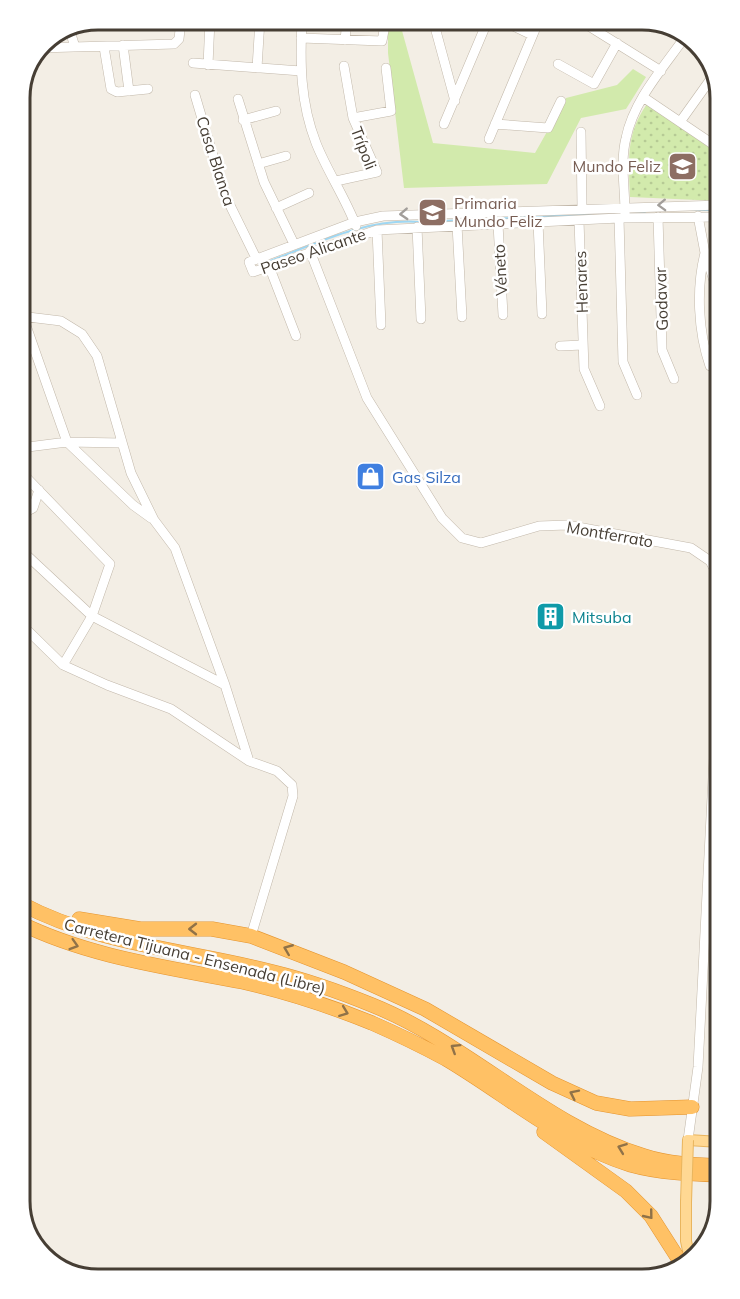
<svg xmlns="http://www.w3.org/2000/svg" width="740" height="1299" font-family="Mulish,sans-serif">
  <defs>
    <pattern id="park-dots" width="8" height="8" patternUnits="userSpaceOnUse" patternTransform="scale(1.5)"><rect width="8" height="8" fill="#d2eaac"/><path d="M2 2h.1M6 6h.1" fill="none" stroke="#b6ca95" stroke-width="1.8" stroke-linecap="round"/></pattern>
  </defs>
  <rect width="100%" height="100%" fill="#f3eee5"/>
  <path fill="#d2eaac" d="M 388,20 L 403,20 L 401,27 L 433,143 L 535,153 L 566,98 L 617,85 L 633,69 L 646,77 L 626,109 L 581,118 L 547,184 L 404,188 L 388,53 Z"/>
  <path fill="url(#park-dots)" d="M 647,104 L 720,155 L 720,201 L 630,197 C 629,161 625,135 647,104 Z"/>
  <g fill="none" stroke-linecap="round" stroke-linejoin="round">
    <path stroke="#9ed7f3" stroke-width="2" d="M 690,210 L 720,210
      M 627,213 L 645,212
      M 265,263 C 315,244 365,218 420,222 L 621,213"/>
    <defs>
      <path id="minor" d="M 302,20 C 300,62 300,102 316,143 C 327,171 345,197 356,226
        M 433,20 L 455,101
        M 501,20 L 532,35
        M 579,20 L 661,71
        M 70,31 L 75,47
        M 301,38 L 382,41 L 386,20
        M 345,40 L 347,20
        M 123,45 L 129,91
        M 104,47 L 111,89 L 117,92 L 148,89
        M 40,48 L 174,44 L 179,39 L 181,20
        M 193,63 L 301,71
        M 558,64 L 594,84 L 617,43
        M 208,65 L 210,20
        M 257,68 L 260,20
        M 195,95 L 224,193 L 256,258
        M 643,97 L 720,149
        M 238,99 L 264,182 L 294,244
        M 353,118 L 391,111 L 386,68
        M 243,120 L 276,111
        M 680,122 L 715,73
        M 444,124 L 488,20
        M 495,124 L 548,128 L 561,101
        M 581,132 L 582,208
        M 489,139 L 539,20
        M 713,144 L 720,132
        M 258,164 L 286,156
        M 336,181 L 377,172 L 353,118 L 344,66
        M 276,208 L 309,193
        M 625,213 C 625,188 620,162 626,138 C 634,99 665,66 687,34
        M 698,216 L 705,253 L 720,299
        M 658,217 L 662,350 L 674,379
        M 720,217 L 619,218 L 377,230 L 253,272 L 249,262 L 355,222 L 383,216 L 720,205
        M 619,218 L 623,362 L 637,395
        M 579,220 L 584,369 L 600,406
        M 538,222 L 542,314
        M 498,224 L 503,315
        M 457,225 L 462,317
        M 417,227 L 421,319
        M 377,230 L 381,325
        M 310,251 L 367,398 L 442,518 L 462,538 L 481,543 L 539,526 L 567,525 L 691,548 L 710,561 L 720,580
        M 705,253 C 696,288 698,332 710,366
        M 269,266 L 296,336
        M 20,316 L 61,321 L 82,334 L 97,356 L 131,473 L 154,520 L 175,548 L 225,685 L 249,761
        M 23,317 L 67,442 L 133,505 L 151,518
        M 560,346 L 583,345
        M 20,448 L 67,442 L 121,443
        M 20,471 L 110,564 L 92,616 L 63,665
        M 20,515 L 33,508 L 39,490
        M 20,549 L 92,616 L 225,685
        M 20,623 L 63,665 L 107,685 L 171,709 L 249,761 L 277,771 L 292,785 L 293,796 L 251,936
        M 688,1140 L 698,1067 L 720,643"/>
      <path id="major" d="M 688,1140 L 720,1142
        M 686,1202 L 686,1241 L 690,1260"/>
      <path id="highway" d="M 20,903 C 98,945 188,950 273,972 C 306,980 340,992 372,1005 C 469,1044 544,1125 644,1156 C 668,1164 695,1165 720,1166
        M 79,919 L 140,929 L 212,929 L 251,936 L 344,972 L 425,1009 L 552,1083 L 596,1103 L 630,1109 L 692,1107
        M 20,923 C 89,957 167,967 243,982 C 287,992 330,1006 372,1023 C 397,1034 422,1046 446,1059 C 507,1095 562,1144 631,1165 C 660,1173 690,1174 720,1175
        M 544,1132 L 626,1191 L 651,1216 L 683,1266"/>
    </defs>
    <use href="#minor" stroke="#c2b8aa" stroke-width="10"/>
    <use href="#major" stroke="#e9b55e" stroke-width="12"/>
    <use href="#highway" stroke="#e4942f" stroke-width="15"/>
    <use href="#minor" stroke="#fff" stroke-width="9"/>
    <use href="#major" stroke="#ffd893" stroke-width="10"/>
    <use href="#highway" stroke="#ffc165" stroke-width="14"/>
    <defs>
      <path id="major-bridge" d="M 686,1202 L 688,1140"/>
    </defs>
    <use href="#major-bridge" stroke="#e9b55e" stroke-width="12" stroke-linecap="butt"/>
    <use href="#major-bridge" stroke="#ffd893" stroke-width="10"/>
  </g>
  <defs><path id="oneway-chevron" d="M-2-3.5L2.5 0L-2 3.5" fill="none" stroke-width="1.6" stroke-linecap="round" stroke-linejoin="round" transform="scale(1.5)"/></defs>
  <g stroke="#a29e9a">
    <use href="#oneway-chevron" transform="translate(662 205) rotate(178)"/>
    <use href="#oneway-chevron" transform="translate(404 214) rotate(177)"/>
  </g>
  <g stroke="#907248">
    <use href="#oneway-chevron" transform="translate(193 929) rotate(-180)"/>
    <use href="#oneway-chevron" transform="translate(74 945) rotate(17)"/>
    <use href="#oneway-chevron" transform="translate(288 949) rotate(-158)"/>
    <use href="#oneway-chevron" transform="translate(344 1012) rotate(21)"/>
    <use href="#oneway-chevron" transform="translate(455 1048) rotate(-148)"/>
    <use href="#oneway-chevron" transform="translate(574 1094) rotate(-154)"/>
    <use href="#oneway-chevron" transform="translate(622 1148) rotate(-159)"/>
    <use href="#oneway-chevron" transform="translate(649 1215) rotate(51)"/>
  </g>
  <defs>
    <symbol id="school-square" viewBox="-11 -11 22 22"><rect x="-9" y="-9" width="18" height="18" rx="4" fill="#8d6e63" stroke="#fff"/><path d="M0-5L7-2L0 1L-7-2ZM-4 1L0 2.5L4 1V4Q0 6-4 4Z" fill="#fff"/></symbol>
    <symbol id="shop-square" viewBox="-11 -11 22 22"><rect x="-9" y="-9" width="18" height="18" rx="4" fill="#3f7fe0" stroke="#fff"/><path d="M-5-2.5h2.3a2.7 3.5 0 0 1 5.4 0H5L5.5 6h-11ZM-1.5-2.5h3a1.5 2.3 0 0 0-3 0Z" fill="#fff"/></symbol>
    <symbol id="building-square" viewBox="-11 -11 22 22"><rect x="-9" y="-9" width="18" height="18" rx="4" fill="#0f9aa8" stroke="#fff"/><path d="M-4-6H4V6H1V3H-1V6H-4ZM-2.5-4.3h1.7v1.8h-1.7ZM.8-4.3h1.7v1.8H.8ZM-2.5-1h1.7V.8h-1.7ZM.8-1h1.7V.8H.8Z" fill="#fff"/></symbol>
  </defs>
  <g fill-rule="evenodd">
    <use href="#school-square" x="666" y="150" width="33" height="33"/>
    <use href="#school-square" x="416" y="196" width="33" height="33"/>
    <use href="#shop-square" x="354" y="460" width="33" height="33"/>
    <use href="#building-square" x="534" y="600" width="33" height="33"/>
  </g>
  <g text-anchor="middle" stroke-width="5" stroke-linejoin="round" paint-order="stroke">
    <g font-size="16" fill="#463e34" stroke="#fff">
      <text transform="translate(364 148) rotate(69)" y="6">Trípoli</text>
      <text transform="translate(216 161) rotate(72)" y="6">Casa Blanca</text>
      <text transform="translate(313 251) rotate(-19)" y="6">Paseo Alicante</text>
      <text transform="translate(500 270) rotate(-93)" y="6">Véneto</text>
      <text transform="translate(581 282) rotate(-92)" y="6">Henares</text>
      <text transform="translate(661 299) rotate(-92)" y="6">Godavar</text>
      <text transform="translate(610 534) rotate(10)" y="6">Montferrato</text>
      <text transform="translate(195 956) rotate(14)" y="6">Carretera Tijuana - Ensenada (Libre)</text>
    </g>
    <g font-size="16" fill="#785e54" stroke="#fff" text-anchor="end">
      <text x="661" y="172">Mundo Feliz</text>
      <text x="454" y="209" text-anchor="start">Primaria<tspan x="454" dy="18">Mundo Feliz</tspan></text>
    </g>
    <g font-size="16" fill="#366cbe" stroke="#fff" text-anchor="start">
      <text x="392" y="483">Gas Silza</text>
    </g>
    <g font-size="16" fill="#0d838f" stroke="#fff" text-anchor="start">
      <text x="572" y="623">Mitsuba</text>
    </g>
  </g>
  <path d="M0 0H740V1299H0ZM98 30H642A68 68 0 0 1 710 98V1201A68 68 0 0 1 642 1269H98A68 68 0 0 1 30 1201V98A68 68 0 0 1 98 30Z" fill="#fff" fill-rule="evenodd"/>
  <path fill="none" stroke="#463e34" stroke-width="3" d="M98 30H642A68 68 0 0 1 710 98V1201A68 68 0 0 1 642 1269H98A68 68 0 0 1 30 1201V98A68 68 0 0 1 98 30Z"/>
</svg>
